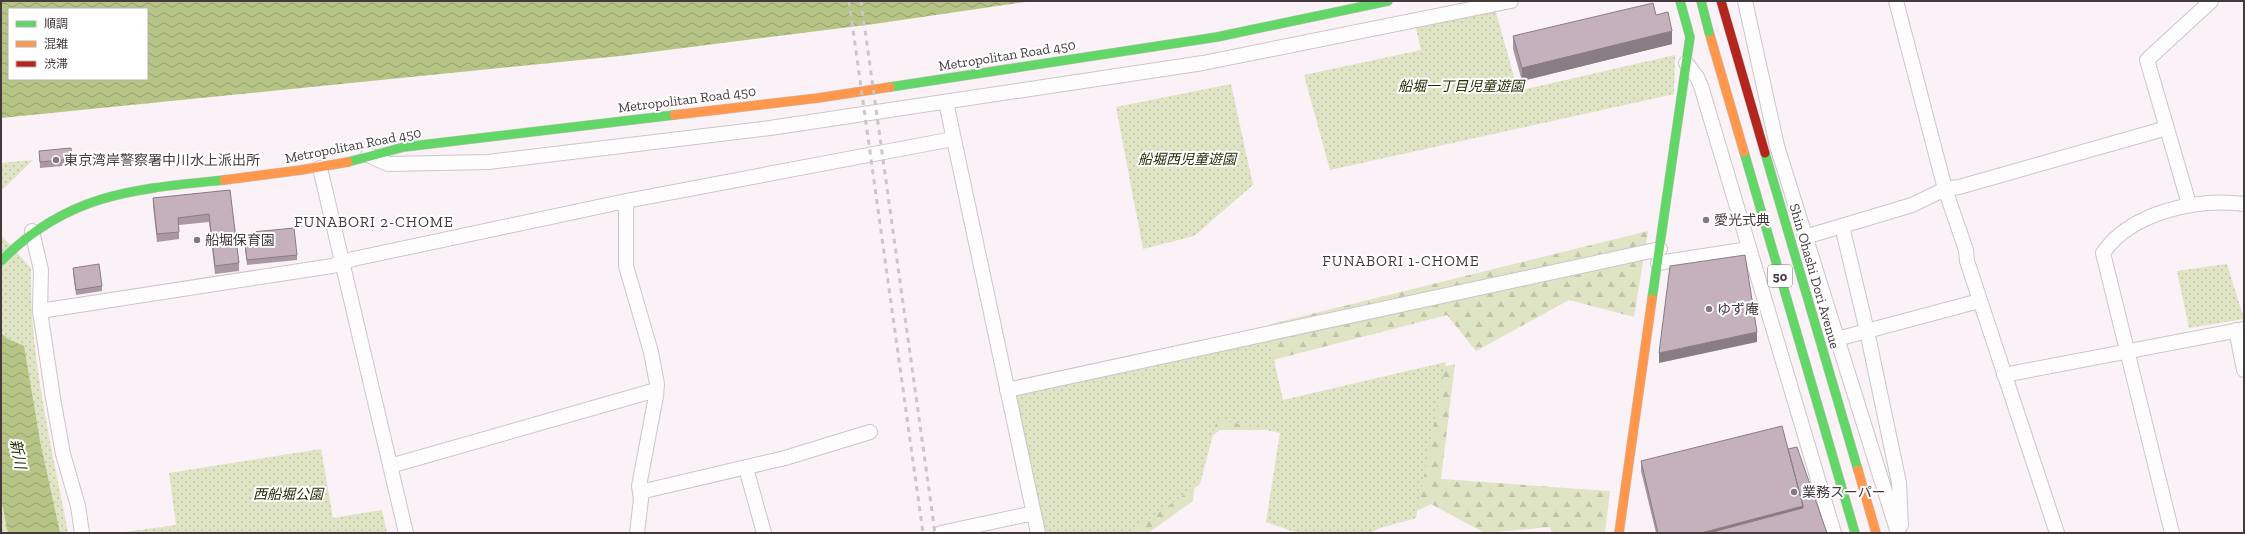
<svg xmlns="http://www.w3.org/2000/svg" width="2245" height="534" font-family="'Zilla Slab','Noto Sans JP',serif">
  <defs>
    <pattern id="forest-firs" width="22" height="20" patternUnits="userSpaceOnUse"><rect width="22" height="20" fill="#dee4c4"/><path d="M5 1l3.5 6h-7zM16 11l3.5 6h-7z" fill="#c0c4a9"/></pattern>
    <pattern id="park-dots" width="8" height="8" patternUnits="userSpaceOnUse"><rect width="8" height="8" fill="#dee4c4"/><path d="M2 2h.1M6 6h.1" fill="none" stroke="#c0c4a9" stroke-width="1.8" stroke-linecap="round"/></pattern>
    <pattern id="water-waves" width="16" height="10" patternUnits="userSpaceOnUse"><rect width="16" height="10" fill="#b6c485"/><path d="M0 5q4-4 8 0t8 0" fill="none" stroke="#96a06e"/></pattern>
  </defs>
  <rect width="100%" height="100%" fill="#faf2f6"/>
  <path fill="url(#forest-firs)" d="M 1648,231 L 1634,317 L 1569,300 L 1476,351 L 1447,315 L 1269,361 L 1271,324 Z
    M 1248,352 L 1262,396 L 1299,403 L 1455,364 L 1441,479 L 1610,491 L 1605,533 L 1552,533 L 1550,527 L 1485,533 L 1431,504 L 1370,533 L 1333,533 L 1287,430 L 1220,430 L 1199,446 L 1193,501 L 1148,533 L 1099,533 Z"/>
  <path fill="url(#park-dots)" d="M 1495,9 L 1518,91 L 1675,55 L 1674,94 L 1330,170 L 1304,75 L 1421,50 L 1416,28 Z
    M 1231,84 L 1253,185 L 1194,236 L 1143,249 L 1116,107 Z
    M 33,160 L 1,191 L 1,163 Z
    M 1,235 L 31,268 C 29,357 52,446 68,533 L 1,533 Z
    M 2227,264 L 2244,319 L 2189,328 L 2177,271 Z
    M 1268,333 L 1283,400 L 1446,362 L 1416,518 L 1363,533 L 1298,533 L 1266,522 L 1280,433 L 1217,419 L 1200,484 L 1129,533 L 1038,533 L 1007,390 Z
    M 321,449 L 333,518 L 382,510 L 387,533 L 117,533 L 176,525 L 169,473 Z"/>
  <path fill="url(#water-waves)" fill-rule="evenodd" d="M 1,1 L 1032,1 L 874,24 L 620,56 L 1,118 ZM 9,9 L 147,9 L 147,79 L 9,79 Z
    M 1,333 L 8,339 L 24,346 L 40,441 L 60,533 L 8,533 L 1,498 Z"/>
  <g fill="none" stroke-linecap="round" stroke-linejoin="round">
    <defs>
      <path id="street" d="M 1745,1 L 1777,146 L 1898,533
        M 1896,1 L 1945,189 L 1966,250 L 1967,261 L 2057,533
        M 1686,63 L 1697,77 L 1701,86 L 1834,533
        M 946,102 L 1038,533
        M 368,155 L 388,164 L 488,162 L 770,128 L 1203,63 L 1511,1
        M 320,168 L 406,533
        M 626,201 L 626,266 L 651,352 L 657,384 L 656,396 L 639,486 L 641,499 L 637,533
        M 2189,204 L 2147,60 L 2211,1
        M 1842,226 L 1867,331 L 1899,483 L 1901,525
        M 32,231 L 41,270 L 40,311 L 53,398 L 63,454 L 78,506 L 82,533
        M 1805,237 L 1912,205 L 1945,189 L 1959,187 L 2167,128
        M 1658,263 L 1749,249
        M 40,311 L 332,266 L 353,259 L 626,201 L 953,139
        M 2236,330 L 2244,370
        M 1837,339 L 1979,301
        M 2004,375 L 2244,329
        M 1007,390 L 1660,249
        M 390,466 L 656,390
        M 746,468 L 764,533
        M 640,492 L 785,458 L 870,432
        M 941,533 L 1034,513
        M 2172,533 L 2103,253 C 2131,212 2197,198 2244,204"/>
      <path id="fast" d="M 890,87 L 1217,37 L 1388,1
        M 1744,152 L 1855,533
        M 1765,153 L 1858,470
        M 348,162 L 404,147 L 674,115
        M 1,261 C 68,193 135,189 224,180
        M 1652,299 L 1690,37 L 1680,1"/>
      <path id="slow" d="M 1709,32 L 1744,152
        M 674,115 L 818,98 L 890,87
        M 224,180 L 301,170 L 348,162
        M 1858,470 L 1876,533
        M 1619,533 L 1652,299"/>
      <path id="jam" d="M 1721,1 L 1765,153"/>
    </defs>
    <use href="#street" stroke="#cdc5c8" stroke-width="16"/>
    <use href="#fast" stroke="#cdc5c8" stroke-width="10"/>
    <use href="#slow" stroke="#cdc5c8" stroke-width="10"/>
    <use href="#jam" stroke="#cdc5c8" stroke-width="10"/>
    <use href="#street" stroke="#fefdfe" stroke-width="14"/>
    <use href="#fast" stroke="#63d668" stroke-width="9"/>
    <use href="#slow" stroke="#ff974d" stroke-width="9"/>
    <use href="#jam" stroke="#b3261e" stroke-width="9"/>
    <path stroke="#c9c7c7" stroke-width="3" stroke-dasharray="5 5" stroke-linecap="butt" d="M 849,1 L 923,533
      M 861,1 L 935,533"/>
    <defs>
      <path id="fast-bridge" d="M 1701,1 L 1709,32"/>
    </defs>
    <use href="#fast-bridge" stroke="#cec0c7" stroke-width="10" stroke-linecap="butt"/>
    <use href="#fast-bridge" stroke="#63d668" stroke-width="9"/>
  </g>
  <path fill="#a998a1" d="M 1656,15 L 1672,44 L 1522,81 L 1513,49 L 1513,36 Z
    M 39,151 L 72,159 L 72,165 L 40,168 Z
    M 230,190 L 239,263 L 239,271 L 215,274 L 209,222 L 179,225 L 179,239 L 157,242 L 153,206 L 153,198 Z
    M 244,236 L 297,255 L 297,260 L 247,265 L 244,241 Z
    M 73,268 L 102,286 L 102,291 L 76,295 L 73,273 Z
    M 1788,449 L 1827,533 L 1656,533 L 1641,471 L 1641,461 Z"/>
  <path fill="#8a7c83" d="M 1672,31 L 1672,44 L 1522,81 L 1522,68 Z
    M 1757,332 L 1757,342 L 1659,363 L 1659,353 Z
    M 1803,506 L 1803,516 L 1739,533 L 1701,533 Z"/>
  <path fill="#c5b1bb" stroke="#8a7c83" d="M 1653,3 L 1656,15 L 1668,12 L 1672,31 L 1522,68 L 1513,36 Z
    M 71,148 L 72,159 L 40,162 L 39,151 Z
    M 230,190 L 239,263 L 215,266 L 209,214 L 178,218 L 179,232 L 157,234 L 153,198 Z
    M 294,228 L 297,255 L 247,260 L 244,236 L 253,235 L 252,232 Z
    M 1745,255 L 1757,332 L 1659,353 L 1670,266 Z
    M 99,264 L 102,286 L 76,290 L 73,268 Z
    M 1782,426 L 1803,506 L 1701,533 L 1658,533 L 1641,461 Z
    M 1797,447 L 1827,533 L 1709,533 L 1803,508 L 1803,506 L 1788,449 Z"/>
  <g fill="#847a7e" stroke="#fff" stroke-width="1.5">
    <circle cx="56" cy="160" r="4"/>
    <circle cx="1706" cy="220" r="4"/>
    <circle cx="197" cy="240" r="4"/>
    <circle cx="1709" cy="309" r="4"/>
    <circle cx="1794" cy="492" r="4"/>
  </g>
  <g text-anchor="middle" stroke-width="4" stroke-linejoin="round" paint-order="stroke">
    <rect fill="#fff" stroke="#7c7578" stroke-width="1" x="1768" y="265" width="24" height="22" rx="3"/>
    <g font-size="13" font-weight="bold" fill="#443a3e">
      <text x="1780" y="281">50</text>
    </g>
    <g font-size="14" fill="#443a3e" stroke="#fff">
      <text transform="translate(1007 55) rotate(-9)" y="5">Metropolitan Road 450</text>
      <text transform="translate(687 99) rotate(-7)" y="5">Metropolitan Road 450</text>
      <text transform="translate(353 145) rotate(-11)" y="5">Metropolitan Road 450</text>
      <text transform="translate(1815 276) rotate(74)" y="5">Shin Ohashi Dori Avenue</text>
    </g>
    <g font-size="14" font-style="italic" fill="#252d05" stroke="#fff">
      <text x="1461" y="91">船堀一丁目児童遊園</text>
      <text x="1187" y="164">船堀西児童遊園</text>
      <text x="288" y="499">西船堀公園</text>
    </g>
    <g font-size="14" fill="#443a3e" stroke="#fff" text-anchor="start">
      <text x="64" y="165">東京湾岸警察署中川水上派出所</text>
      <text x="1714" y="225">愛光式典</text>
      <text x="205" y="245">船堀保育園</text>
      <text x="1717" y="314">ゆず庵</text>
      <text x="1802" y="497">業務スーパー</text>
    </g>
    <g font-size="15" letter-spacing="1" fill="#443a3e" stroke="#fff">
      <text x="374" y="227">FUNABORI 2-CHOME</text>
      <text x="1401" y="266">FUNABORI 1-CHOME</text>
    </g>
    <g font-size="15" font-style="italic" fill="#283109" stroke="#fff">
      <text transform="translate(18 454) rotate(79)" y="5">新川</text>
    </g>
  </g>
  <rect width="2245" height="534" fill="none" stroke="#443a3e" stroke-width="4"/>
  <rect x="8" y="8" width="140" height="72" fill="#ffffff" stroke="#b4b0b2"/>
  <rect x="16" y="21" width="20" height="6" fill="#63d668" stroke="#b4b0b2"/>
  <text x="44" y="28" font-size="12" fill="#443a3e">順調</text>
  <rect x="16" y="41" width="20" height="6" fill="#ff974d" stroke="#b4b0b2"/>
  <text x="44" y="48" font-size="12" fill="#443a3e">混雑</text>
  <rect x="16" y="61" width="20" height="6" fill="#b3261e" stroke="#b4b0b2"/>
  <text x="44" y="68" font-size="12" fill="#443a3e">渋滞</text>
</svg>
